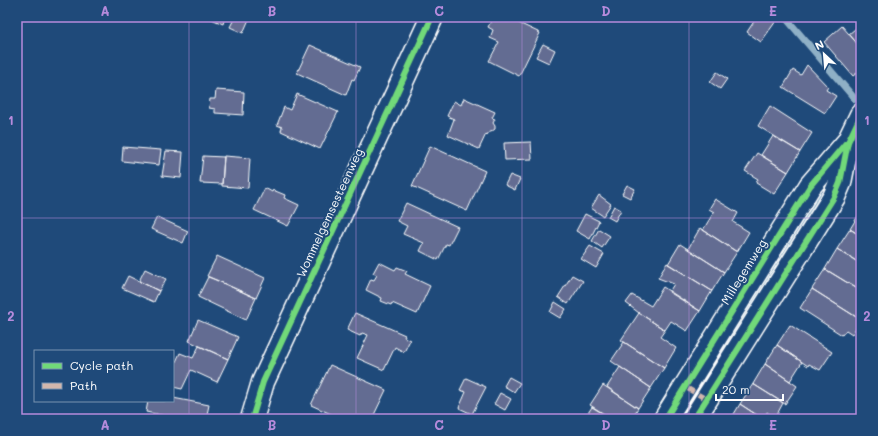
<svg xmlns="http://www.w3.org/2000/svg" width="878" height="436" font-family="Mali,sans-serif">
  <rect width="100%" height="100%" fill="#1f4a7a"/>
  <filter id="ink" filterUnits="userSpaceOnUse"><feTurbulence type="fractalNoise" baseFrequency=".025" numOctaves="2"/><feDisplacementMap in="SourceGraphic" scale="8" xChannelSelector="R" yChannelSelector="G"/><feConvolveMatrix kernelMatrix="1 2 1 2 8 2 1 2 1" color-interpolation-filters="sRGB"/></filter>
  <g filter="url(#ink)">
    <path fill="#4f7e88" stroke="#a7bec4" d="M 816,192 L 828,198 L 722,365 L 712,358 Z"/>
    <g fill="none" stroke-linecap="round" stroke-linejoin="round">
      <path stroke="#8fb0c6" stroke-width="7" d="M 785,17 L 855,99
        M 717,360 L 821,196"/>
    </g>
    <path fill="#636c92" stroke="#fff" d="M 207,17 L 225,17 L 223,24 Z
      M 235,17 L 250,17 L 243,33 L 230,27 Z
      M 493,17 L 506,17 L 540,33 L 519,76 L 489,61 L 499,42 L 490,38 L 493,30 L 488,27 Z
      M 757,17 L 770,17 L 776,21 L 761,42 L 747,32 Z
      M 861,24 L 861,48 L 849,34 Z
      M 842,26 L 861,48 L 861,70 L 853,76 L 824,42 Z
      M 543,44 L 555,50 L 549,63 L 536,57 Z
      M 310,45 L 360,67 L 354,80 L 352,79 L 346,95 L 297,73 Z
      M 807,65 L 828,87 L 826,90 L 836,96 L 825,113 L 783,87 L 793,70 L 801,75 Z
      M 717,72 L 727,79 L 720,89 L 710,82 Z
      M 216,90 L 244,92 L 243,115 L 215,113 L 215,109 L 209,108 L 210,99 L 215,99 Z
      M 297,94 L 338,112 L 320,149 L 281,131 L 282,127 L 277,125 L 284,107 L 290,110 Z
      M 464,98 L 495,112 L 492,118 L 495,119 L 493,123 L 495,126 L 495,129 L 491,132 L 489,132 L 487,135 L 486,134 L 479,149 L 448,135 L 454,119 L 447,116 L 454,101 L 461,105 Z
      M 770,106 L 812,133 L 800,152 L 758,126 Z
      M 773,136 L 800,152 L 788,172 L 761,155 Z
      M 531,142 L 532,159 L 505,160 L 504,143 Z
      M 430,146 L 485,171 L 467,211 L 412,186 Z
      M 123,147 L 161,150 L 159,165 L 122,161 Z
      M 166,151 L 183,152 L 181,178 L 162,176 Z
      M 757,153 L 788,172 L 774,194 L 756,183 L 758,179 L 745,171 Z
      M 203,156 L 224,157 L 222,184 L 200,183 Z
      M 224,156 L 250,158 L 248,188 L 222,186 Z
      M 510,175 L 520,179 L 515,190 L 505,185 Z
      M 627,185 L 635,189 L 630,198 L 622,194 Z
      M 265,188 L 272,192 L 273,190 L 285,195 L 284,198 L 299,205 L 288,226 L 254,210 Z
      M 599,195 L 611,204 L 603,216 L 591,208 Z
      M 715,199 L 738,213 L 733,222 L 749,232 L 737,252 L 703,230 L 714,212 L 709,209 Z
      M 406,203 L 458,227 L 449,245 L 446,244 L 438,260 L 420,251 L 424,243 L 403,234 L 407,226 L 397,221 Z
      M 614,206 L 621,210 L 615,221 L 608,217 Z
      M 861,211 L 861,236 L 850,229 Z
      M 585,214 L 599,221 L 590,239 L 576,231 Z
      M 157,217 L 188,231 L 183,243 L 151,229 Z
      M 700,228 L 737,252 L 724,272 L 688,249 Z
      M 599,229 L 610,236 L 602,248 L 592,241 Z
      M 850,229 L 861,236 L 861,264 L 837,249 Z
      M 680,244 L 724,272 L 712,291 L 668,264 Z
      M 590,246 L 604,254 L 596,268 L 581,259 Z
      M 837,249 L 861,264 L 861,291 L 825,269 Z
      M 217,256 L 265,278 L 256,298 L 207,276 Z
      M 379,262 L 395,270 L 397,267 L 407,271 L 405,274 L 430,286 L 417,314 L 392,303 L 391,305 L 381,301 L 382,298 L 366,290 L 371,279 L 374,280 L 377,275 L 373,273 Z
      M 667,263 L 712,291 L 700,311 L 669,292 L 674,284 L 658,278 Z
      M 145,269 L 166,279 L 159,291 L 139,281 Z
      M 825,269 L 861,291 L 861,320 L 812,289 Z
      M 572,275 L 583,281 L 568,304 L 558,297 Z
      M 128,276 L 159,291 L 154,302 L 122,288 Z
      M 208,277 L 216,280 L 256,298 L 246,320 L 198,297 Z
      M 663,287 L 700,311 L 687,331 L 671,321 L 665,330 L 639,313 L 626,303 L 632,295 L 651,306 Z
      M 812,289 L 861,320 L 852,334 L 846,330 L 842,335 L 800,308 Z
      M 555,302 L 566,309 L 560,318 L 550,312 Z
      M 355,313 L 405,335 L 404,337 L 410,340 L 404,352 L 395,347 L 384,370 L 357,358 L 368,335 L 362,333 L 360,336 L 347,330 Z
      M 639,313 L 665,330 L 660,337 L 676,348 L 664,368 L 621,340 Z
      M 198,320 L 238,337 L 228,359 L 189,341 Z
      M 790,325 L 832,352 L 820,370 L 809,364 L 808,366 L 777,345 Z
      M 624,342 L 664,368 L 651,388 L 611,361 Z
      M 777,345 L 802,362 L 790,381 L 765,364 Z
      M 199,346 L 228,359 L 217,382 L 191,370 L 182,389 L 173,387 L 173,368 L 180,353 L 193,358 Z
      M 765,364 L 797,386 L 785,404 L 753,384 Z
      M 330,365 L 386,390 L 372,419 L 342,419 L 311,405 Z
      M 620,367 L 651,388 L 638,408 L 607,387 Z
      M 509,377 L 520,383 L 514,392 L 504,386 Z
      M 466,378 L 486,387 L 472,414 L 459,408 L 466,392 L 460,390 Z
      M 753,384 L 783,403 L 775,418 L 767,412 L 763,419 L 740,404 Z
      M 603,385 L 638,408 L 631,419 L 612,419 L 590,405 Z
      M 500,393 L 511,399 L 505,410 L 494,404 Z
      M 173,398 L 209,405 L 206,419 L 180,419 L 146,412 L 148,401 L 173,401 Z
      M 740,404 L 763,419 L 731,419 Z
      M 592,407 L 612,419 L 584,419 Z
      M 156,414 L 180,419 L 155,419 Z"/>
    <g fill="none" stroke-linecap="round" stroke-linejoin="round">
      <defs>
        <path id="minor" d="M 252,419 L 263,382 L 432,17
          M 665,419 L 810,186 L 847,143
          M 694,419 L 834,197 L 840,183 L 848,142 L 861,115"/>
      </defs>
      <use href="#minor" stroke="#fff" stroke-width="25"/>
      <use href="#minor" stroke="#1f4a7a" stroke-width="22"/>
      <path stroke="#d1b7ad" stroke-width="5" stroke-dasharray="10 5" stroke-linecap="butt" d="M 685,387 L 706,399"/>
      <defs>
        <path id="cycleway" d="M 252,419 L 263,382 L 432,17
          M 665,419 L 810,186 L 846,143
          M 694,419 L 834,197 L 840,183 L 848,142 L 861,115"/>
      </defs>
      <use href="#cycleway" stroke="#1f4a7a" stroke-width="8"/>
      <use href="#cycleway" stroke="#71d979" stroke-width="6"/>
    </g>
  </g>
  <path fill="none" stroke="#b68bdc" stroke-width="1" stroke-opacity="0.55" d="M 189,17 L 189,419M 356,17 L 356,419M 522,17 L 522,419M 689,17 L 689,419M 17,218 L 861,218"/>
  <g text-anchor="middle" stroke-width="4" stroke-linejoin="round" paint-order="stroke">
    <g font-size="12" fill="#fff" stroke="#1f4a7a">
      <text transform="translate(330 213) rotate(-65)" y="4">Wommelgemsesteenweg</text>
      <text transform="translate(744 272) rotate(-58)" y="4">Millegemweg</text>
    </g>
  </g>
  <rect width="878" height="436" fill="none" stroke="#1f4a7a" stroke-width="44"/>
  <rect x="34" y="350" width="140" height="52" fill="#1f4a7a" stroke="#7992af"/>
  <rect x="42" y="363" width="20" height="6" fill="#71d979" stroke="#7992af"/>
  <text x="70" y="370" font-size="12" fill="#ffffff">Cycle path</text>
  <rect x="42" y="383" width="20" height="6" fill="#d1b7ad" stroke="#7992af"/>
  <text x="70" y="390" font-size="12" fill="#ffffff">Path</text>
  <g transform="translate(824 54) rotate(334)" stroke="#1f4a7a" stroke-width="3" paint-order="stroke">
  <path d="M0-3L7 15L0 10L-7 15Z" fill="#ffffff"/>
  <text y="-6" font-size="11" font-weight="bold" text-anchor="middle" fill="#ffffff">N</text>
  </g>
  <path d="M716 394v6h67v-6" fill="none" stroke="#ffffff" stroke-width="2"/>
  <text x="722" y="394" font-size="12" fill="#ffffff" stroke="#1f4a7a" stroke-width="3" paint-order="stroke">20 m</text>
  <rect x="22" y="22" width="834" height="392" fill="none" stroke="#b68bdc" stroke-width="1.5"/>
  <g font-size="13" text-anchor="middle" font-weight="bold" fill="#b68bdc">
    <text x="105" y="16">A</text>
    <text x="272" y="16">B</text>
    <text x="439" y="16">C</text>
    <text x="606" y="16">D</text>
    <text x="773" y="16">E</text>
    <text x="11" y="125">1</text>
    <text x="867" y="125">1</text>
    <text x="11" y="321">2</text>
    <text x="867" y="321">2</text>
    <text x="105" y="430">A</text>
    <text x="272" y="430">B</text>
    <text x="439" y="430">C</text>
    <text x="606" y="430">D</text>
    <text x="773" y="430">E</text>
  </g>
</svg>
